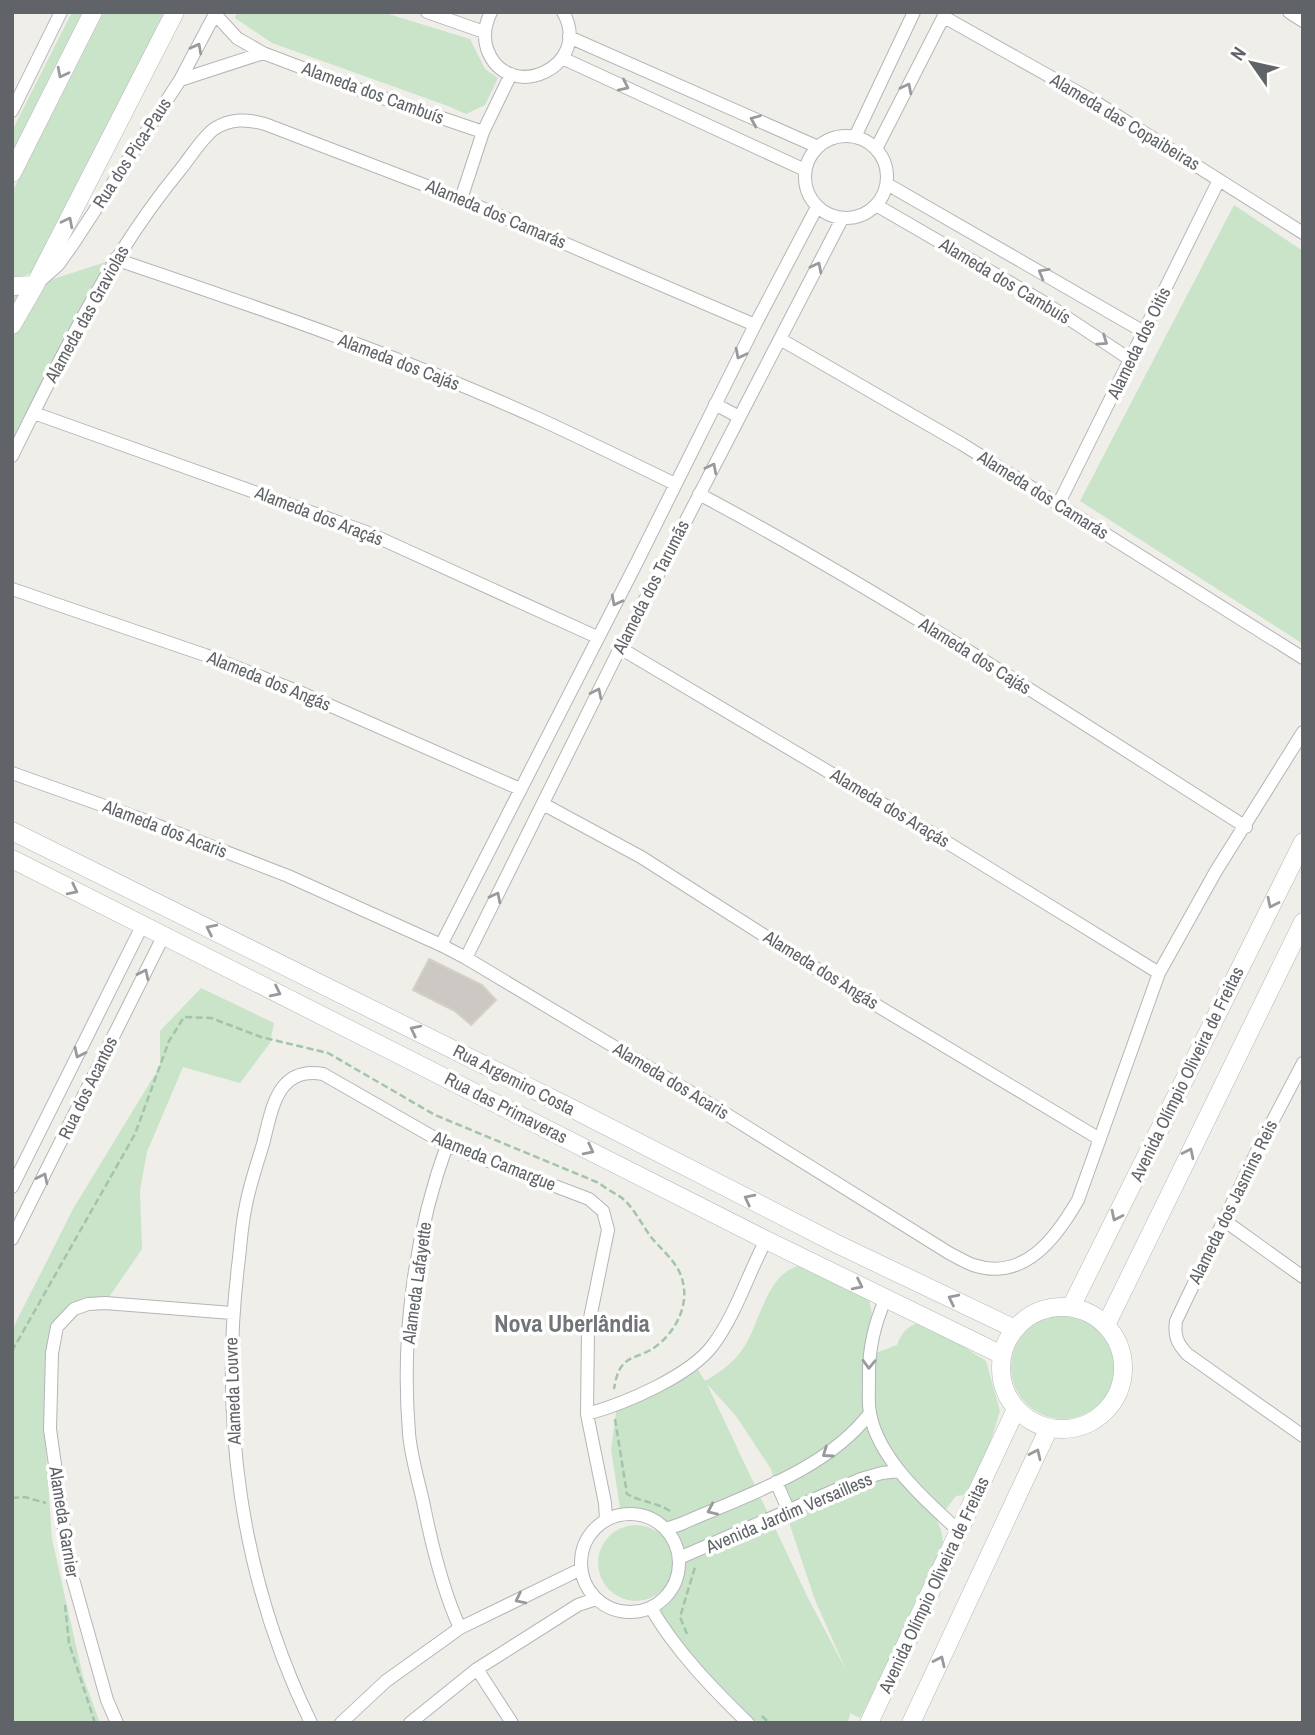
<svg xmlns="http://www.w3.org/2000/svg" width="1315" height="1735" font-family="'Archivo Narrow',sans-serif">
  <rect width="100%" height="100%" fill="#f0eee9"/>
  <path fill="#c9e4c9" fill-rule="evenodd" d="M 72,12 L 89,12 L 12,165 L 12,131 Z
    M 103,12 L 166,12 L 33,272 L 15,280 L 12,278 L 12,192 Z
    M 237,12 L 382,12 L 470,39 L 485,69 L 498,78 L 485,105 L 466,114 L 448,106 L 272,43 L 235,18 Z
    M 1234,205 L 1303,251 L 1303,644 L 1080,501 Z
    M 115,259 L 12,456 L 12,286 L 35,285 Z
    M 201,988 L 274,1023 L 270,1043 L 240,1083 L 183,1067 L 147,1152 L 140,1190 L 142,1249 L 105,1303 L 64,1317 L 47,1387 L 44,1423 L 52,1539 L 83,1677 L 100,1723 L 12,1723 L 12,1330 L 73,1209 L 160,1066 L 160,1031 Z
    M 802,1265 L 869,1299 L 872,1314 L 865,1357 L 897,1345 C 902,1331 910,1323 925,1322 L 986,1361 L 1000,1411 L 977,1485 L 964,1495 L 956,1496 L 937,1521 C 944,1535 944,1544 941,1559 L 860,1718 L 850,1713 L 848,1723 L 748,1723 L 649,1604 C 654,1602 660,1601 664,1598 C 690,1578 680,1533 653,1519 C 643,1514 632,1514 621,1515 L 611,1449 L 617,1406 L 695,1365 L 705,1381 C 719,1373 732,1364 742,1350 C 761,1324 765,1272 802,1265 ZM 707,1384 L 736,1416 L 771,1469 L 815,1600 L 846,1670 L 808,1598 Z
    M1011 1367a52 52 0 1 1 104 0a52 52 0 1 1-104 0Z
    M598 1563a38 38 0 1 1 76 0a38 38 0 1 1-76 0Z"/>
  <path fill="#ccc9c5" stroke="#d4d0c8" stroke-width="2" d="M 429,959 L 482,985 L 496,1000 L 471,1025 L 455,1011 L 413,990 Z"/>
  <g fill="none" stroke-linecap="round" stroke-linejoin="round">
    <defs>
      <path id="street" d="M 427,12 L 484,32
        M 491,12 C 485,24 483,36 487,49 C 508,106 594,66 563,12
        M 1289,12 L 1303,21
        M 215,14 L 237,38 L 263,53 L 371,94 L 483,132
        M 944,17 L 1097,103 L 1303,233
        M 569,37 L 818,147
        M 562,58 L 805,170
        M 180,80 L 263,53
        M 12,111 L 61,12
        M805 177a41 41 0 1 1 82 0a41 41 0 1 1-82 0Z
        M 855,137 L 914,12
        M 876,149 L 946,12
        M 887,184 L 1144,332
        M 461,199 L 483,132 L 511,74
        M 876,205 L 1045,303 L 1131,360
        M 115,259 C 260,308 406,358 546,422 C 589,442 632,463 675,484
        M 41,280 L 58,265 L 73,244 L 180,80 L 216,12
        M 780,339 L 962,444 L 1303,658
        M 715,404 L 739,417
        M 34,413 L 366,532 L 597,637
        M 12,456 C 61,357 109,256 180,170 C 190,158 201,139 214,129 C 231,118 247,119 265,124 L 461,199 L 755,325
        M 699,494 C 887,594 1066,713 1246,827
        M 1058,505 L 1219,180
        M 12,589 L 205,655 L 297,691 L 520,789
        M 620,648 L 935,835 L 1159,973
        M 12,773 L 141,819 L 288,876 L 441,945 L 466,958 L 710,1104 L 949,1253 C 957,1257 965,1262 973,1265 C 1024,1282 1056,1238 1078,1200 L 1159,973 L 1216,871 L 1303,732
        M 543,804 L 641,857 L 831,978 L 1098,1138
        M 441,945 L 637,562 L 755,325 L 817,207
        M 466,958 L 620,648 L 842,219
        M 1303,1063 L 1259,1147 L 1176,1321 C 1174,1336 1177,1343 1187,1354 L 1303,1436
        M 447,1145 C 414,1236 401,1337 409,1433 C 411,1459 420,1485 425,1511 C 433,1550 443,1591 460,1628
        M 12,1187 L 142,926
        M 1225,1221 L 1303,1277
        M 12,1239 L 163,937
        M 886,1298 C 874,1324 868,1352 869,1381 C 869,1391 868,1403 870,1413 C 878,1459 926,1501 959,1531
        M 587,1414 C 624,1404 690,1376 713,1345 C 736,1314 748,1274 766,1240
        M 776,1482 L 788,1509
        M581 1563a49 49 0 1 1 98 0a49 49 0 1 1-98 0Z
        M 666,1529 L 681,1524 C 744,1496 827,1470 870,1413
        M 679,1558 L 861,1479 L 882,1473 L 899,1471
        M 651,1608 C 676,1651 712,1688 748,1723
        M 477,1669 L 512,1723
        M 117,1723 L 107,1700 L 69,1565 L 50,1429 L 52,1353 L 57,1327 L 74,1309 L 88,1304 L 105,1303 L 232,1313
        M 311,1723 C 240,1578 219,1417 239,1258 C 241,1240 242,1222 246,1205 C 250,1184 257,1164 263,1144 C 272,1109 277,1066 323,1074 L 447,1145 L 589,1199 L 603,1211 L 608,1230 L 588,1328 L 587,1414 L 605,1503 L 606,1520
        M 341,1723 L 386,1681 L 460,1628 L 581,1569
        M 410,1723 L 477,1669 L 578,1605 L 596,1599"/>
      <path id="secondary" d="M 12,173 L 93,12
        M 12,286 L 35,285
        M 12,325 L 35,285 L 175,12
        M 12,831 L 577,1111 L 837,1244 L 1015,1329
        M 12,859 L 766,1240 L 1002,1355
        M 1071,1307 L 1303,842
        M1001 1368a61 61 0 1 1 122 0a61 61 0 1 1-122 0Z
        M 1106,1325 L 1303,922
        M 869,1723 L 1016,1409
        M 911,1723 L 1049,1428"/>
    </defs>
    <use href="#street" stroke="#b4b5b9" stroke-width="14"/>
    <use href="#secondary" stroke="#b5b7bb" stroke-width="19"/>
    <path stroke="#a2c4ac" stroke-width="2.5" stroke-dasharray="7 3.5" stroke-linecap="butt" d="M 12,1351 L 135,1134 L 169,1041 L 184,1017 L 211,1018 L 261,1037 L 328,1053 L 435,1115 L 599,1183 C 606,1189 615,1193 622,1198 C 634,1208 642,1225 651,1237 C 659,1247 669,1255 676,1266 C 693,1292 682,1324 660,1343 C 638,1363 620,1349 614,1389
      M 615,1419 L 627,1494 C 641,1502 656,1502 670,1511
      M 12,1498 L 25,1497 L 46,1503
      M 65,1605 L 69,1643 L 95,1723
      M 687,1634 L 680,1617 L 695,1567
      M 762,1716 L 769,1723"/>
    <use href="#street" stroke="#fff" stroke-width="12"/>
    <use href="#secondary" stroke="#fff" stroke-width="18"/>
  </g>
  <defs><path id="oneway-chevron" d="M-2-3.5L2.5 0L-2 3.5" fill="none" stroke-width="1.6" stroke-linecap="round" stroke-linejoin="round" transform="scale(1.75)"/></defs>
  <g stroke="#989a9c">
    <use href="#oneway-chevron" transform="translate(197 48) rotate(-62)"/>
    <use href="#oneway-chevron" transform="translate(62 73) rotate(117)"/>
    <use href="#oneway-chevron" transform="translate(624 86) rotate(25)"/>
    <use href="#oneway-chevron" transform="translate(907 88) rotate(-63)"/>
    <use href="#oneway-chevron" transform="translate(755 120) rotate(-157)"/>
    <use href="#oneway-chevron" transform="translate(68 222) rotate(-63)"/>
    <use href="#oneway-chevron" transform="translate(817 267) rotate(-63)"/>
    <use href="#oneway-chevron" transform="translate(1043 273) rotate(-150)"/>
    <use href="#oneway-chevron" transform="translate(1103 341) rotate(34)"/>
    <use href="#oneway-chevron" transform="translate(740 354) rotate(117)"/>
    <use href="#oneway-chevron" transform="translate(712 468) rotate(-63)"/>
    <use href="#oneway-chevron" transform="translate(616 601) rotate(118)"/>
    <use href="#oneway-chevron" transform="translate(597 693) rotate(-64)"/>
    <use href="#oneway-chevron" transform="translate(73 890) rotate(27)"/>
    <use href="#oneway-chevron" transform="translate(496 897) rotate(-63)"/>
    <use href="#oneway-chevron" transform="translate(1272 903) rotate(116)"/>
    <use href="#oneway-chevron" transform="translate(211 929) rotate(-154)"/>
    <use href="#oneway-chevron" transform="translate(144 974) rotate(-64)"/>
    <use href="#oneway-chevron" transform="translate(276 992) rotate(26)"/>
    <use href="#oneway-chevron" transform="translate(415 1030) rotate(-153)"/>
    <use href="#oneway-chevron" transform="translate(79 1053) rotate(116)"/>
    <use href="#oneway-chevron" transform="translate(589 1150) rotate(27)"/>
    <use href="#oneway-chevron" transform="translate(1189 1153) rotate(-64)"/>
    <use href="#oneway-chevron" transform="translate(43 1178) rotate(-64)"/>
    <use href="#oneway-chevron" transform="translate(749 1199) rotate(-153)"/>
    <use href="#oneway-chevron" transform="translate(1116 1216) rotate(116)"/>
    <use href="#oneway-chevron" transform="translate(858 1285) rotate(26)"/>
    <use href="#oneway-chevron" transform="translate(953 1299) rotate(-154)"/>
    <use href="#oneway-chevron" transform="translate(869 1364) rotate(92)"/>
    <use href="#oneway-chevron" transform="translate(827 1453) rotate(145)"/>
    <use href="#oneway-chevron" transform="translate(1036 1454) rotate(-65)"/>
    <use href="#oneway-chevron" transform="translate(712 1510) rotate(156)"/>
    <use href="#oneway-chevron" transform="translate(520 1599) rotate(154)"/>
    <use href="#oneway-chevron" transform="translate(940 1661) rotate(-65)"/>
  </g>
  <g text-anchor="middle" stroke-width="7" stroke-linejoin="round" paint-order="stroke">
    <g font-size="18" fill="#606367" stroke="#fff">
      <text transform="translate(373 93) rotate(20)" y="6">Alameda dos Cambuís</text>
      <text transform="translate(1125 122) rotate(31)" y="6">Alameda das Copaibeiras</text>
      <text transform="translate(132 153) rotate(-57)" y="6">Rua dos Pica-Paus</text>
      <text transform="translate(496 214) rotate(23)" y="6">Alameda dos Camarás</text>
      <text transform="translate(1005 281) rotate(31)" y="6">Alameda dos Cambuís</text>
      <text transform="translate(87 314) rotate(-61)" y="6">Alameda das Graviolas</text>
      <text transform="translate(1139 343) rotate(-64)" y="6">Alameda dos Oitis</text>
      <text transform="translate(399 362) rotate(21)" y="6">Alameda dos Cajás</text>
      <text transform="translate(1043 495) rotate(32)" y="6">Alameda dos Camarás</text>
      <text transform="translate(319 516) rotate(21)" y="6">Alameda dos Araçás</text>
      <text transform="translate(651 587) rotate(-63)" y="6">Alameda dos Tarumãs</text>
      <text transform="translate(975 656) rotate(32)" y="6">Alameda dos Cajás</text>
      <text transform="translate(269 681) rotate(22)" y="6">Alameda dos Angás</text>
      <text transform="translate(890 808) rotate(31)" y="6">Alameda dos Araçás</text>
      <text transform="translate(165 829) rotate(21)" y="6">Alameda dos Acaris</text>
      <text transform="translate(821 970) rotate(32)" y="6">Alameda dos Angás</text>
      <text transform="translate(1187 1074) rotate(-64)" y="6">Avenida Olímpio Oliveira de Freitas</text>
      <text transform="translate(514 1080) rotate(27)" y="6">Rua Argemiro Costa</text>
      <text transform="translate(671 1081) rotate(31)" y="6">Alameda dos Acaris</text>
      <text transform="translate(88 1088) rotate(-64)" y="6">Rua dos Acantos</text>
      <text transform="translate(506 1108) rotate(27)" y="6">Rua das Primaveras</text>
      <text transform="translate(494 1161) rotate(22)" y="6">Alameda Camargue</text>
      <text transform="translate(1233 1202) rotate(-64)" y="6">Alameda dos Jasmins Reis</text>
      <text transform="translate(417 1283) rotate(-82)" y="6">Alameda Lafayette</text>
      <text transform="translate(233 1391) rotate(-92)" y="6">Alameda Louvre</text>
      <text transform="translate(789 1513) rotate(-23)" y="6">Avenida Jardim Versailless</text>
      <text transform="translate(64 1522) rotate(81)" y="6">Alameda Garnier</text>
      <text transform="translate(934 1585) rotate(-65)" y="6">Avenida Olímpio Oliveira de Freitas</text>
    </g>
    <g font-size="24" font-weight="bold" fill="#717579" stroke="#fff">
      <text x="572" y="1332">Nova Uberlândia</text>
    </g>
  </g>
  <rect width="1315" height="1735" fill="none" stroke="#606367" stroke-width="28"/>
  <g transform="translate(1252 63) rotate(304)" stroke="#ffffff" stroke-width="5" paint-order="stroke">
  <path d="M0-5L12 26L0 18L-12 26Z" fill="#606367"/>
  <text y="-10" font-size="19" font-weight="bold" text-anchor="middle" fill="#606367">N</text>
  </g>
</svg>
